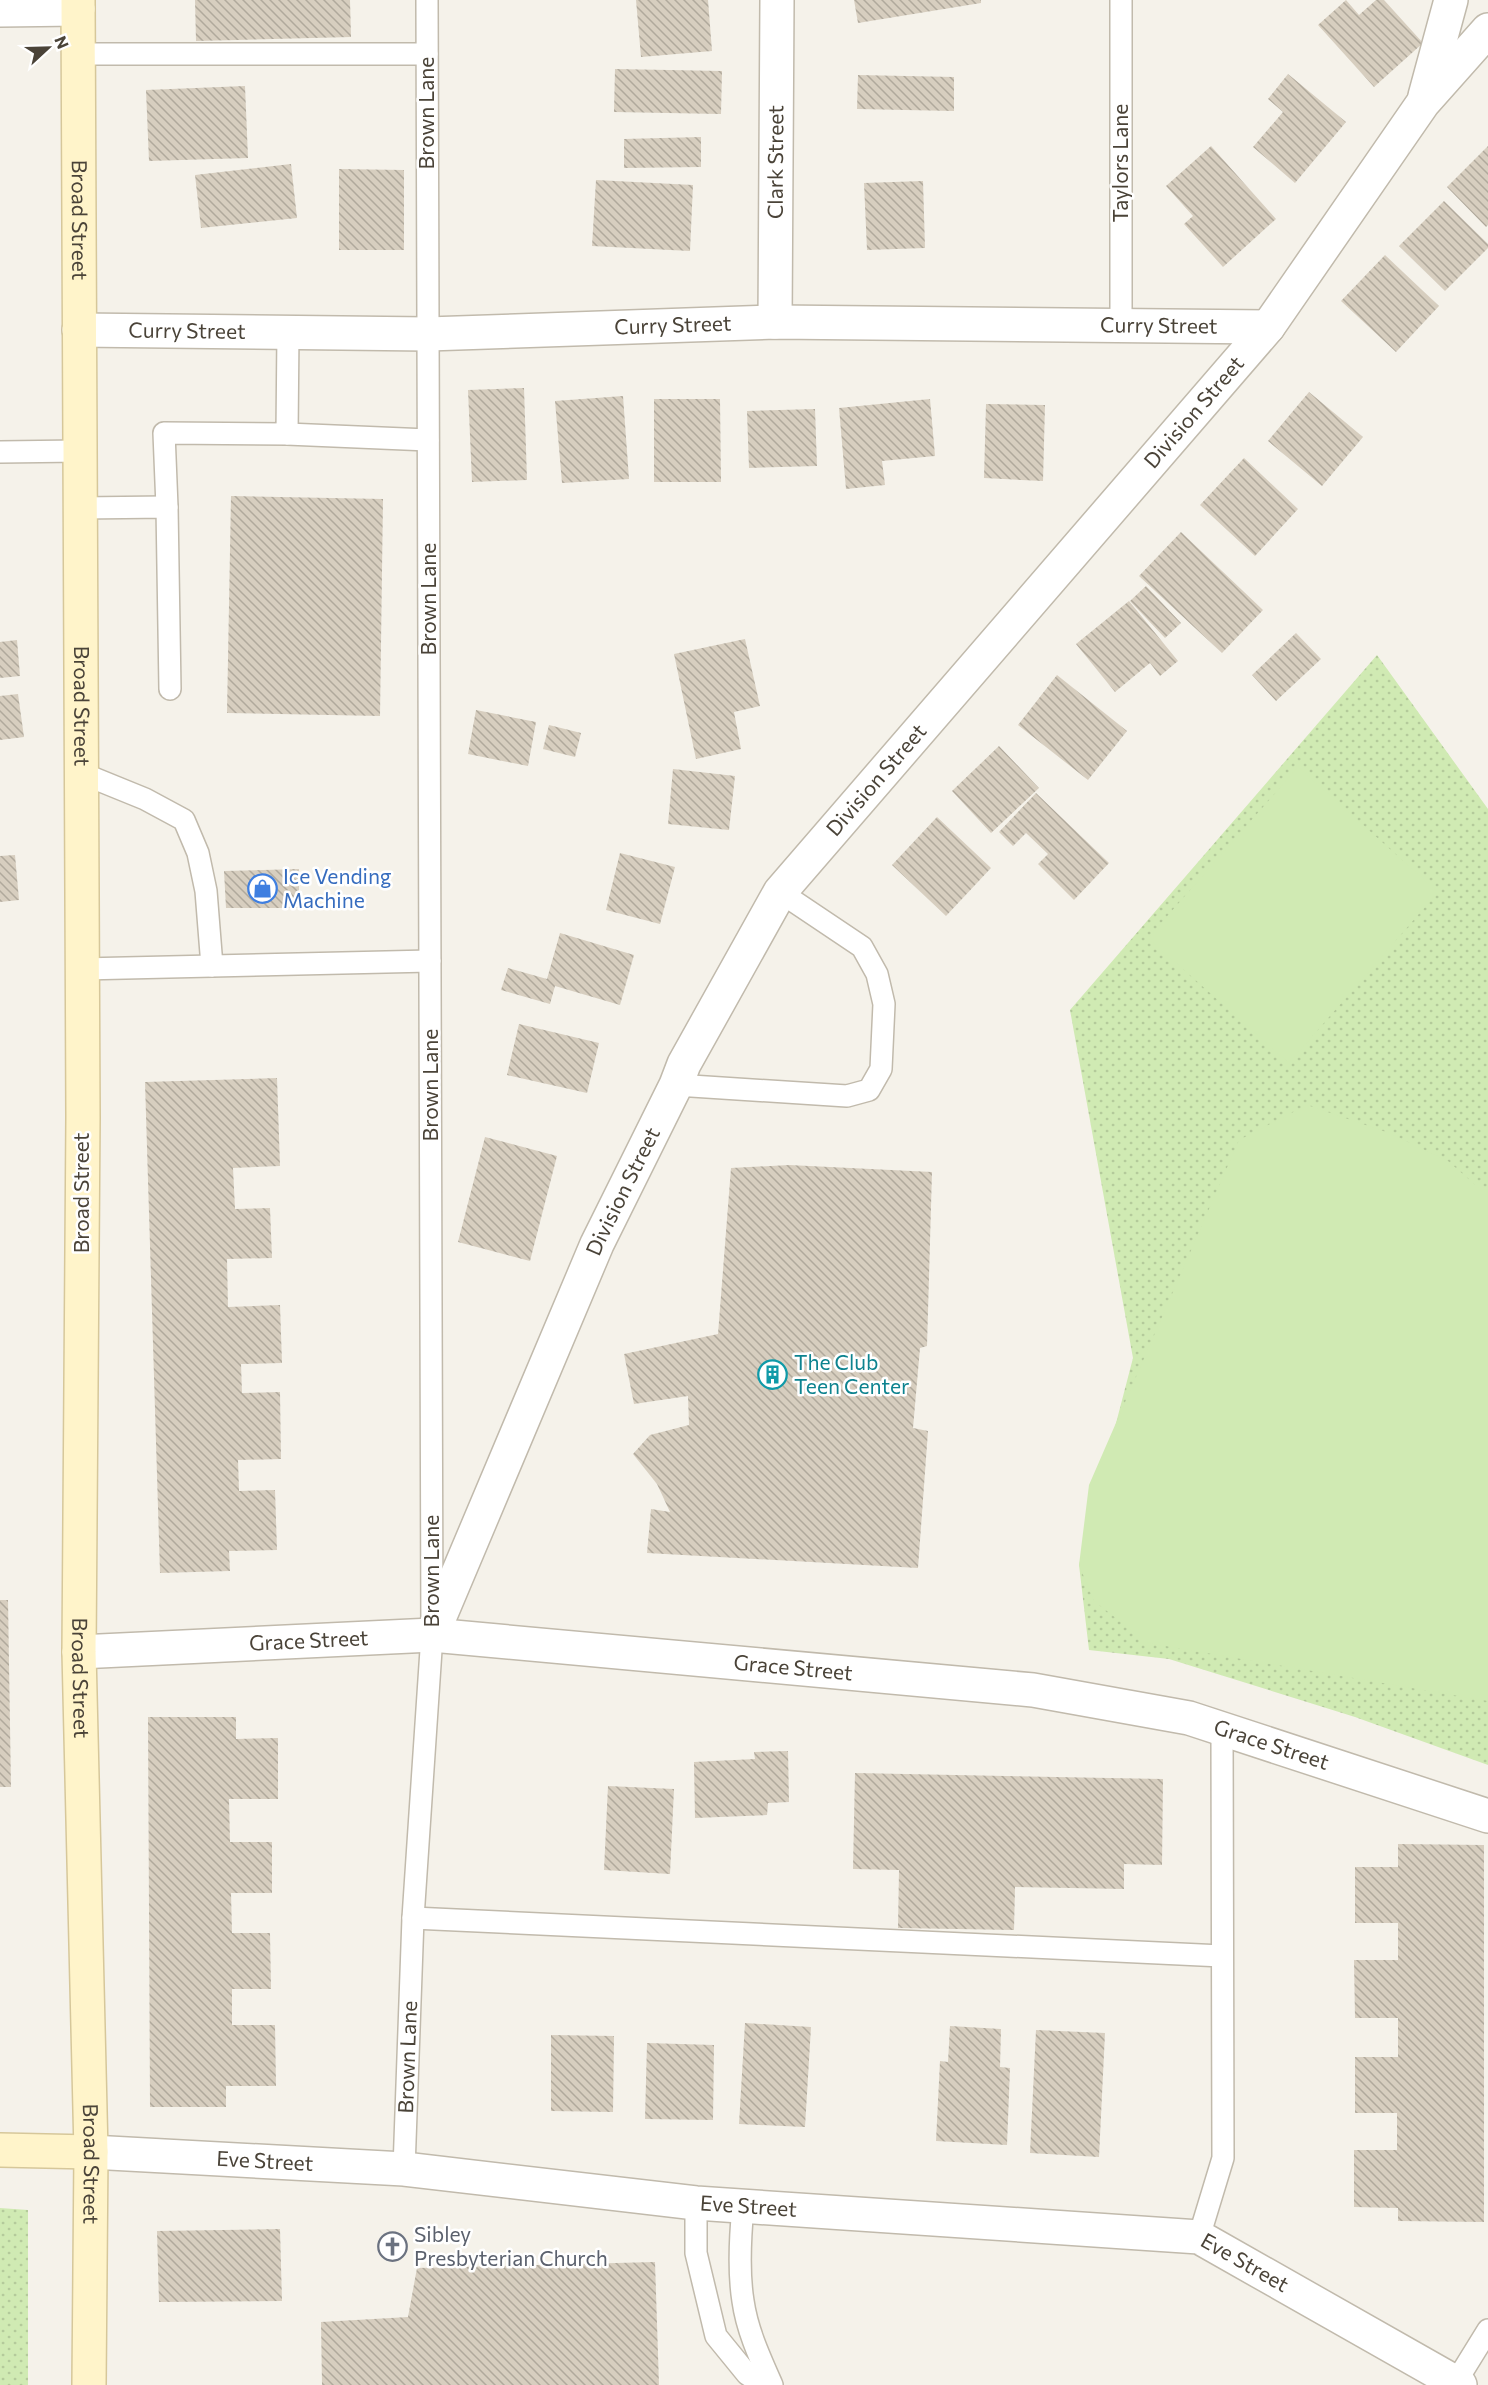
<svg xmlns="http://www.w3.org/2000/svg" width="1488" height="2385" font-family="Commissioner,sans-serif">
  <defs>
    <pattern id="park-dots" width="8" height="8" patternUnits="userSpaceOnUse" patternTransform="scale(1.5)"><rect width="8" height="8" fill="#d0eab3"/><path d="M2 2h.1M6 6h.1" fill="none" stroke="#b4ca9b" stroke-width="1.8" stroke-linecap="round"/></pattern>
    <pattern id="building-back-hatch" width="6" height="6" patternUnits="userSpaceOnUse" patternTransform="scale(1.5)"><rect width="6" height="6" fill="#d7cebf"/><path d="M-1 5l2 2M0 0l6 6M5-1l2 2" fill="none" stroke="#b0a99c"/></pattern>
  </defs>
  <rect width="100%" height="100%" fill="#f5f2ea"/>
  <path fill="url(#park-dots)" d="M 1377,655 L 1488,809 L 1488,1765 L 1355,1717 L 1169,1659 L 1089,1650 L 1079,1565 L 1133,1358 L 1070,1010 Z
    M 0,2208 L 28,2210 L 28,2385 L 0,2385 Z"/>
  <path fill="#d0eab3" d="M 1298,767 L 1438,892 L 1289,1063 L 1148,938 Z
    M 1307,1105 L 1389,1133 L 1448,1161 L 1488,1196 L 1488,1701 L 1148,1643 L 1094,1601 L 1079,1565 L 1089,1485 L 1239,1140 Z"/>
  <path fill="url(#building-back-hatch)" d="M 195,0 L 350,0 L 351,37 L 196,41 Z
    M 636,0 L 708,0 L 712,51 L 641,57 Z
    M 854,0 L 981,0 L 981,3 L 858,23 Z
    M 1346,0 L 1359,15 L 1376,0 L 1384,0 L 1423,43 L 1374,87 L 1318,25 Z
    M 615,69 L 722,71 L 721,114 L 614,112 Z
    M 1288,74 L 1346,122 L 1295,183 L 1253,147 L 1283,112 L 1268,99 Z
    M 858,75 L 954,77 L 954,111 L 857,109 Z
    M 245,86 L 248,158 L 149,161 L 146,90 Z
    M 701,137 L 701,167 L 624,168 L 624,139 Z
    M 1211,146 L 1276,219 L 1223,267 L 1184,224 L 1193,216 L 1166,186 Z
    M 1488,146 L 1488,225 L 1486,227 L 1447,187 Z
    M 291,164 L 297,218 L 201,228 L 195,175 Z
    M 339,169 L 404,170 L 404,250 L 339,250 Z
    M 596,180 L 693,185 L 690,251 L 592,246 Z
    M 923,181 L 925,248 L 867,250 L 864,183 Z
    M 1444,201 L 1488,244 L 1488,248 L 1445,291 L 1399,246 Z
    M 1385,255 L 1439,306 L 1396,352 L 1341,301 Z
    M 524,388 L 527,480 L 472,482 L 468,390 Z
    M 1309,392 L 1363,437 L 1322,486 L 1268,441 Z
    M 623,396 L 629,479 L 562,483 L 555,401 Z
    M 654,399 L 720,399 L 721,482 L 654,482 Z
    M 930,399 L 935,456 L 882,461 L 885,485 L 846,489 L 839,408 Z
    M 986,404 L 1045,405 L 1043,481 L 984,478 Z
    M 815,409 L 817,466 L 749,468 L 747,411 Z
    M 1244,458 L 1298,509 L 1255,556 L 1200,505 Z
    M 231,496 L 383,499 L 380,716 L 227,713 Z
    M 1181,532 L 1263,610 L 1222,653 L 1139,576 Z
    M 1146,586 L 1181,623 L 1165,638 L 1130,601 Z
    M 1129,601 L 1178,661 L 1160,676 L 1150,663 L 1115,692 L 1076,644 Z
    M 1296,633 L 1321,659 L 1276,701 L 1252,675 Z
    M 745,639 L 760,706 L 734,712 L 741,749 L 696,759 L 674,654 Z
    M 17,640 L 20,676 L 0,678 L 0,642 Z
    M 1057,675 L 1127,731 L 1088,780 L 1018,725 Z
    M 18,694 L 24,737 L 0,740 L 0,696 Z
    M 476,710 L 536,722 L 528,766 L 468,754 Z
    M 549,725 L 581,733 L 575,757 L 543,749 Z
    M 999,746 L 1039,788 L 991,833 L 952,791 Z
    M 673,769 L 735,776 L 729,830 L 668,824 Z
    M 1036,793 L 1109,863 L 1074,900 L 1038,864 L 1048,854 L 1026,833 L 1013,846 L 999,832 Z
    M 937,817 L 991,868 L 946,916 L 892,865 Z
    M 620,853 L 675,867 L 660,924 L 606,910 Z
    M 15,855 L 19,900 L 0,902 L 0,856 Z
    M 299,869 L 299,908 L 226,908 L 224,871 Z
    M 560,933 L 634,955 L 620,1005 L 555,986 L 550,1004 L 501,990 L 508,968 L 547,979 Z
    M 519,1024 L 599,1043 L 587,1093 L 507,1075 Z
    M 277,1078 L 280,1166 L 233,1168 L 235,1209 L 270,1208 L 272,1258 L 227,1259 L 228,1307 L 280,1305 L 282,1363 L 241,1364 L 242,1393 L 280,1392 L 281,1459 L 238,1460 L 239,1491 L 275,1490 L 277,1550 L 229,1551 L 230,1571 L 160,1573 L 145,1082 Z
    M 485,1137 L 557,1156 L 530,1261 L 458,1242 Z
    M 789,1165 L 932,1172 L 927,1346 L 920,1348 L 913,1428 L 928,1431 L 918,1568 L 647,1553 L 651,1509 L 670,1512 L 657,1484 L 633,1454 L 650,1435 L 689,1425 L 688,1396 L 634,1404 L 624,1354 L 718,1334 L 731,1168 Z
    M 0,1600 L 8,1600 L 11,1787 L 0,1787 Z
    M 148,1717 L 236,1717 L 236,1739 L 278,1738 L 278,1799 L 229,1799 L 230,1842 L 272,1842 L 272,1893 L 231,1893 L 232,1933 L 270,1933 L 271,1989 L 232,1989 L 232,2025 L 275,2025 L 276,2086 L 226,2086 L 226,2107 L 150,2107 Z
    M 788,1751 L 789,1802 L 768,1803 L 767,1815 L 695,1818 L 694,1762 L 755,1759 L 754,1752 Z
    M 855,1773 L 1163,1779 L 1162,1865 L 1124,1864 L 1124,1889 L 1015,1887 L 1014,1930 L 898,1928 L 899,1870 L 853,1869 Z
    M 608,1786 L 674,1789 L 670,1874 L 604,1870 Z
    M 1398,1844 L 1484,1845 L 1484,2222 L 1398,2221 L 1398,2208 L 1354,2207 L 1354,2150 L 1397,2150 L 1397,2113 L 1355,2113 L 1355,2057 L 1398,2057 L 1398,2018 L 1355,2018 L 1354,1960 L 1398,1960 L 1398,1923 L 1355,1923 L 1355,1867 L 1398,1867 Z
    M 745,2023 L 811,2027 L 805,2127 L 739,2124 Z
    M 950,2026 L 1001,2029 L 1000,2067 L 1010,2068 L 1007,2145 L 936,2141 L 940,2061 L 948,2062 Z
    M 1036,2030 L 1105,2033 L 1099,2157 L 1030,2153 Z
    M 551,2035 L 614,2036 L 613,2112 L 551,2111 Z
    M 647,2043 L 714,2045 L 713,2120 L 645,2119 Z
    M 280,2229 L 282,2301 L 159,2302 L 157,2231 Z
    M 655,2262 L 659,2385 L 322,2385 L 321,2322 L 408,2317 L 417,2268 Z"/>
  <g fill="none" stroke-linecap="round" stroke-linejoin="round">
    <defs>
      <g id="lane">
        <path d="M 80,54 L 427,54"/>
        <path d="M 1121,326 L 1121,0"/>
        <path d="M 287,434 L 428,440"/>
        <path d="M 0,452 L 80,451"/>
        <path d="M 167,507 L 164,433 L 287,434 L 288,332"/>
        <path d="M 80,508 L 167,507 L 170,689"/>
        <path d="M 81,773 L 145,799 L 184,820 L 198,853 L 206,891 L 212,966"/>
        <path d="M 82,969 L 430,961"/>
        <path d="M 676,1085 L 847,1096 L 869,1090 L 881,1069 L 884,1004 L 877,974 L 862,947 L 780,892"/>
        <path d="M 413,1918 L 1222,1956"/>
        <path id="s1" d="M 404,2169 L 413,1918 L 432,1635 L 427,0"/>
        <path d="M 696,2203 L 696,2253 L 716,2336 L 747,2374 L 763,2385"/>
        <path d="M 743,2207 C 740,2238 738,2270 743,2301 C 747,2330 760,2358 772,2385"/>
        <path d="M 1199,2237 L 1223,2158 L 1222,1728"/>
        <path d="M 1454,2385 L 1488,2330"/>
      </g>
      <g id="street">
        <path d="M 0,10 L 78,9"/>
        <path d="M 1425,96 L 1451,0"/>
        <path id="s2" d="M 775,322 L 777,0"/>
        <path id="s3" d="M 79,330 L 428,334 L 775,322 L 1268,327"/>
        <path id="s4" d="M 432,1635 L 597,1244 L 676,1085 L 684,1064 L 780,892 L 1268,327 L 1423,103 L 1488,30"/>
        <path id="s5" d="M 79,1652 L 432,1635 L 1033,1690 L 1189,1718 L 1488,1816"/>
        <path id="s6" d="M 91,2152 L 404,2169 L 696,2203 L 1199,2237 L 1460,2385"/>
      </g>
      <g id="secondary">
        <path id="s7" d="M 78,0 L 83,1117 L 79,1652 L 91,2152 L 89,2385"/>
        <path d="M 0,2150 L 91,2152"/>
      </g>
    </defs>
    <use href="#lane" stroke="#c1baac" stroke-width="24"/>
    <use href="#street" stroke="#c1baac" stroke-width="36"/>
    <use href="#secondary" stroke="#d6c79a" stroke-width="36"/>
    <use href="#lane" stroke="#fff" stroke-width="21"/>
    <use href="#street" stroke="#fff" stroke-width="33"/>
    <use href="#secondary" stroke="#fff4ca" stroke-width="33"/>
  </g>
  <defs>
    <symbol id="shop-ring" viewBox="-11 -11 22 22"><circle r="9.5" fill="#fff" stroke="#3f7fe0" stroke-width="1.5"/><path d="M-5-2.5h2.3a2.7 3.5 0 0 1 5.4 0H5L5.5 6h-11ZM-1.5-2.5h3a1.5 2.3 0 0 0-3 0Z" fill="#3f7fe0"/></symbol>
    <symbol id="building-ring" viewBox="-11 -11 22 22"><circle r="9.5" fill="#fff" stroke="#0f9aa8" stroke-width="1.5"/><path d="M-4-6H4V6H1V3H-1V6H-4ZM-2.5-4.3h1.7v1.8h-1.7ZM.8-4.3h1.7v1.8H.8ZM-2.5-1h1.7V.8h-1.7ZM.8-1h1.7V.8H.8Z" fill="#0f9aa8"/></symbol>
    <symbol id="church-ring" viewBox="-11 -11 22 22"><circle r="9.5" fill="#fff" stroke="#6b7280" stroke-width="1.5"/><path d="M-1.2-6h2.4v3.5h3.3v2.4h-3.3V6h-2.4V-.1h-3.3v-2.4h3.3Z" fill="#6b7280"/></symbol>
  </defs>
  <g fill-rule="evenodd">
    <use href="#shop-ring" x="246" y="872" width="33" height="33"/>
    <use href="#building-ring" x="756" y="1358" width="33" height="33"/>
    <use href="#church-ring" x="376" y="2230" width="33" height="33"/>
  </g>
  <g text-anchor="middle" stroke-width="5" stroke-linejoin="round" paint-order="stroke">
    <g font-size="21" fill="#4a4338" stroke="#fff">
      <text transform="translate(427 113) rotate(-90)" y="7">Brown Lane</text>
      <text dy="7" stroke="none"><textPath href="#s2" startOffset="160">Clark Street</textPath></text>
      <text transform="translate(1121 163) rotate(-90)" y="7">Taylors Lane</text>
      <text dy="7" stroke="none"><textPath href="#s7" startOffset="220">Broad Street</textPath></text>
      <text dy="7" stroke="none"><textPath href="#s3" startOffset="594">Curry Street</textPath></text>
      <text dy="7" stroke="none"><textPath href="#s3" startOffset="1080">Curry Street</textPath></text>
      <text dy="7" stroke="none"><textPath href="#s3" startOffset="108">Curry Street</textPath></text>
      <text dy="7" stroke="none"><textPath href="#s4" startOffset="1455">Division Street</textPath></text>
      <text transform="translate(429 599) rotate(-90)" y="7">Brown Lane</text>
      <text dy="7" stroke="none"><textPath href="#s7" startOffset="706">Broad Street</textPath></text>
      <text dy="7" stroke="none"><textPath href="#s4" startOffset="969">Division Street</textPath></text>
      <text transform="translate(431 1085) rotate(-90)" y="7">Brown Lane</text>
      <text dy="7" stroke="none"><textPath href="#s4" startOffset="483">Division Street</textPath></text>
      <text transform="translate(82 1193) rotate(-90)" y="7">Broad Street</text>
      <text transform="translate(432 1571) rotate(-90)" y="7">Brown Lane</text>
      <text dy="7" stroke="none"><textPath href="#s5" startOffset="230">Grace Street</textPath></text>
      <text dy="7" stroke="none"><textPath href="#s5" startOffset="716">Grace Street</textPath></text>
      <text dy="7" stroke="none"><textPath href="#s7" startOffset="1678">Broad Street</textPath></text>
      <text dy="7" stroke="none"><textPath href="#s5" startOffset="1202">Grace Street</textPath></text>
      <text dy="7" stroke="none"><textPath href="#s1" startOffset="112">Brown Lane</textPath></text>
      <text dy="7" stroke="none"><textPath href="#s6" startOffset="174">Eve Street</textPath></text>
      <text dy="7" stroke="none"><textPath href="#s7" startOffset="2164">Broad Street</textPath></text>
      <text dy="7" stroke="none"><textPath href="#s6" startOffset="660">Eve Street</textPath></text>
      <text dy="7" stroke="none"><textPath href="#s6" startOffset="1164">Eve Street</textPath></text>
    </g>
    <g font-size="21" fill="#366cbe" stroke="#fff" text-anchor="start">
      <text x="283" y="884">Ice Vending<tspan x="283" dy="24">Machine</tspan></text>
    </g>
    <g font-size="21" fill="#0d838f" stroke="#fff" text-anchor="start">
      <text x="794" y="1370">The Club<tspan x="794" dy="24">Teen Center</tspan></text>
    </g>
    <g font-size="21" fill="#5b616d" stroke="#fff" text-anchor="start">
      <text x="414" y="2242">Sibley<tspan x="414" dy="24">Presbyterian Church</tspan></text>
    </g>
  </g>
  <g transform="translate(48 48) rotate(68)" stroke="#ffffff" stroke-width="4.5" paint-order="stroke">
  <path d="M0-4.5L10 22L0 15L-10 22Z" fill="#4a4338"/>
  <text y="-9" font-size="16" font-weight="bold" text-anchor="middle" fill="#4a4338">N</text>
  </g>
</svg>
